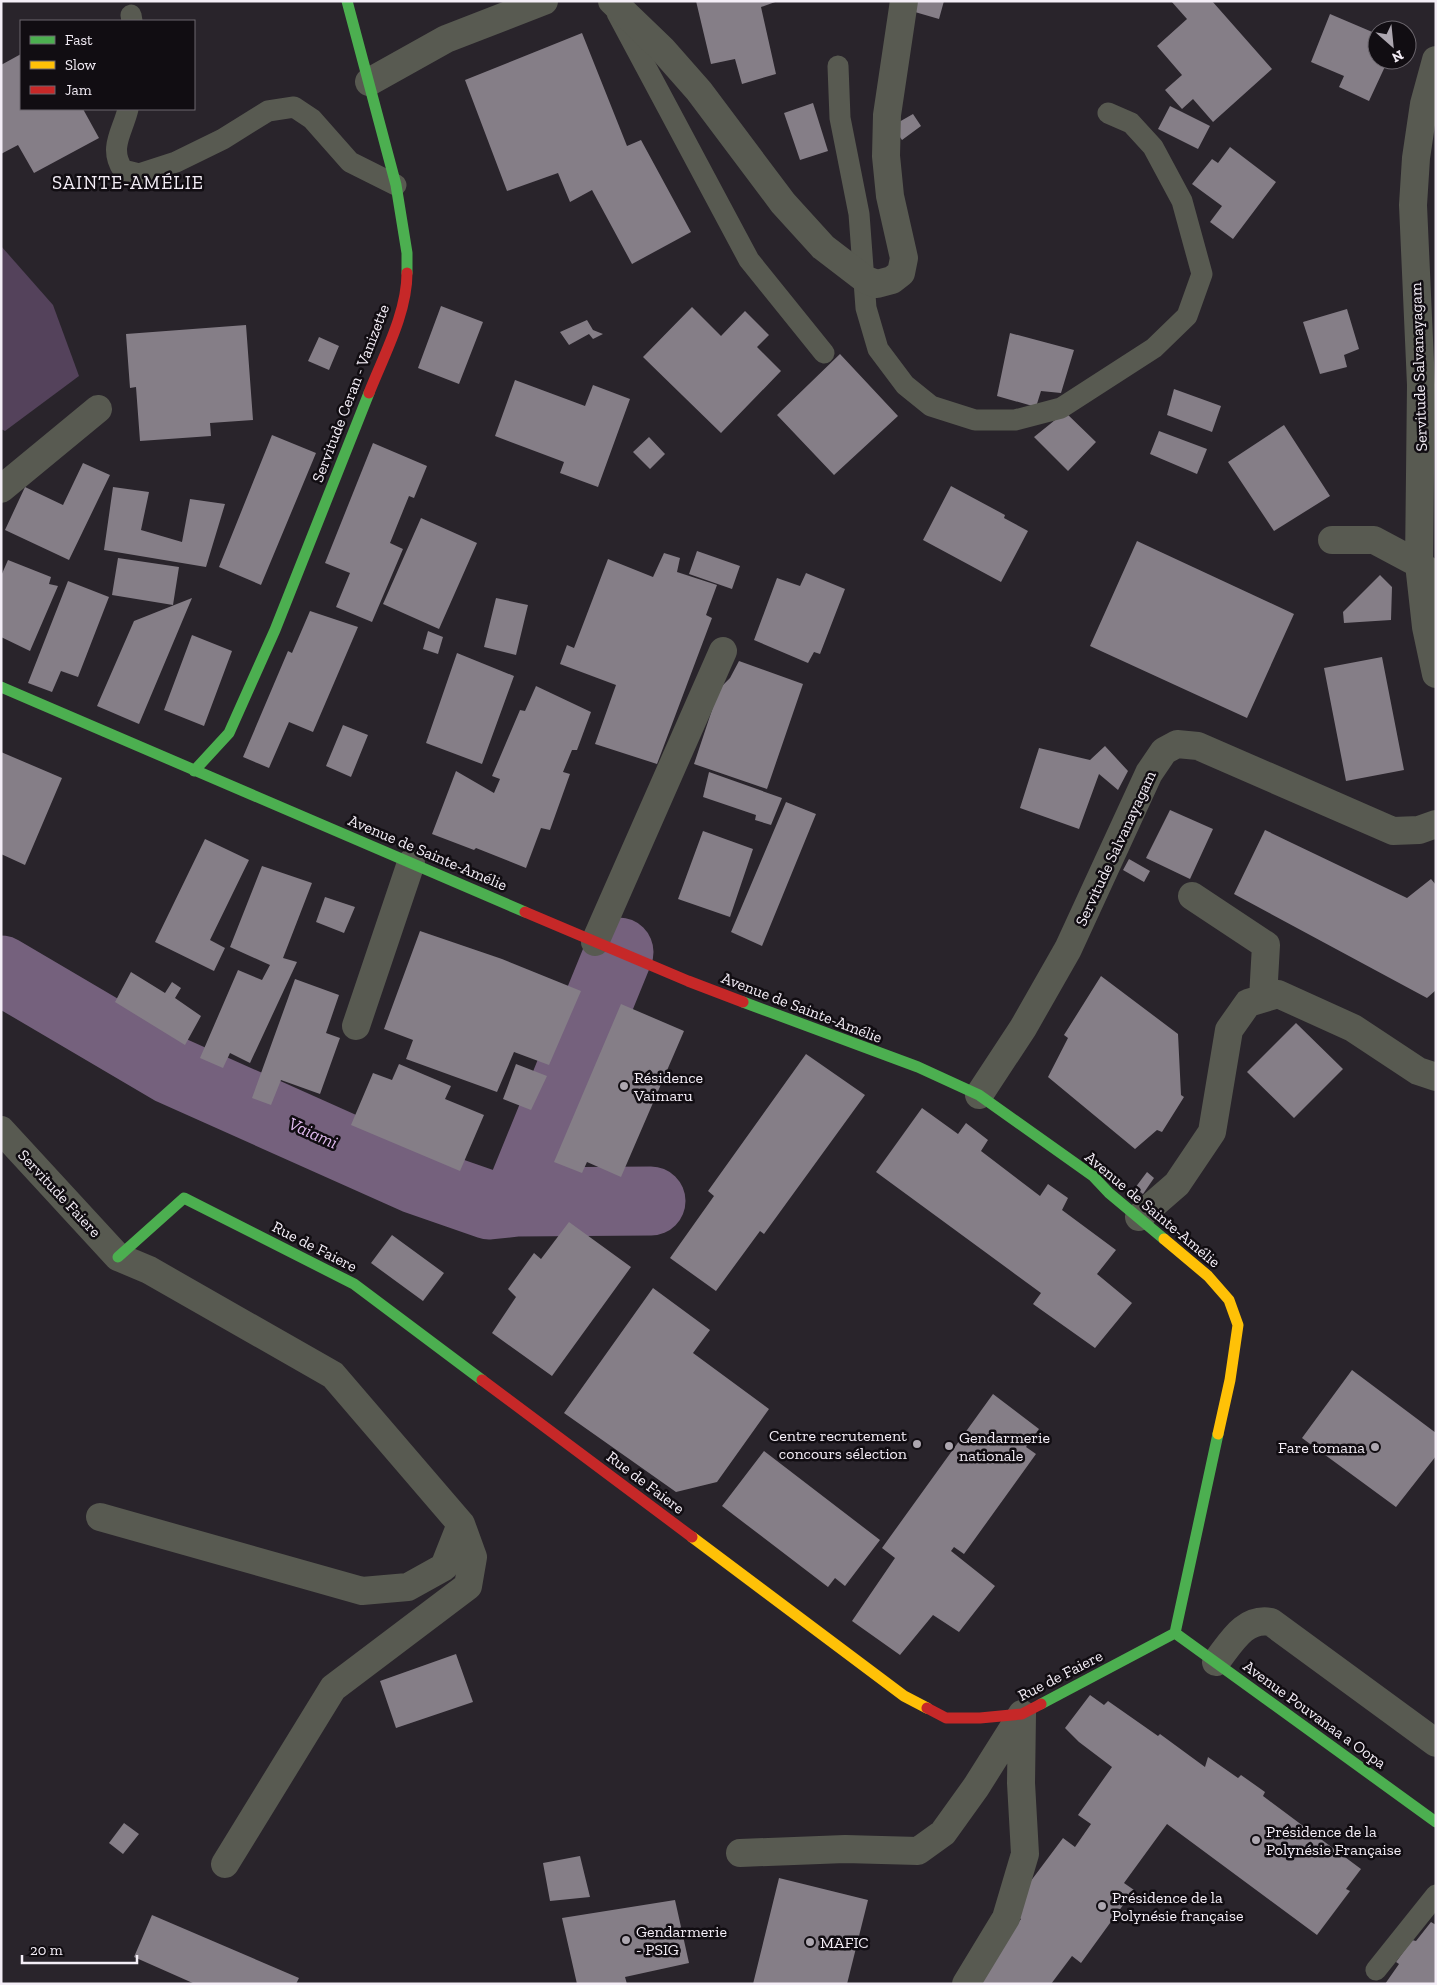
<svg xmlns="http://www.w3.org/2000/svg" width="1437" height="1985" font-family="'Zilla Slab',serif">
  <rect width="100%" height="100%" fill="#29242b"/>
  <path fill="#54425b" d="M 1,246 L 53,305 L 79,376 L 5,431 L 1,429 Z"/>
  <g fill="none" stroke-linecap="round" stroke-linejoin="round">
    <path stroke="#75617d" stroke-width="69" d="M 1,970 L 171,1070 L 417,1180 L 489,1205 L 517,1202 L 651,1201
      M 517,1202 L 619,952"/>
  </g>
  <path fill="#857e87" d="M 696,1 L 778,1 L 761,7 L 776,74 L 742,84 L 735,59 L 711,64 Z
    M 911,1 L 944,1 L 939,19 L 908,10 Z
    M 1171,1 L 1212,1 L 1272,69 L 1213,122 L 1193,99 L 1182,109 L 1165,90 L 1182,75 L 1157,46 L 1187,19 Z
    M 1330,14 L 1377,34 L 1377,60 L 1388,60 L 1369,101 L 1339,87 L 1344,76 L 1311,62 Z
    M 582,33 L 627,146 L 641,140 L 691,232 L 632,264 L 592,190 L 570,202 L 558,173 L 507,191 L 465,80 Z
    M 21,54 L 21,109 L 83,109 L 99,138 L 34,173 L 18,145 L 1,154 L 1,65 Z
    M 813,103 L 828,151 L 800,160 L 784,113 Z
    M 1170,106 L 1210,126 L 1198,149 L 1158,129 Z
    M 913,114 L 921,126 L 902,140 L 892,126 Z
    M 1230,147 L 1276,182 L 1233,239 L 1210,222 L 1222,206 L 1192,184 L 1212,159 L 1218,163 Z
    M 441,306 L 483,322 L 459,384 L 418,368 Z
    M 692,307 L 721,336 L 745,311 L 769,335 L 757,347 L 781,371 L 721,433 L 643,357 Z
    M 1347,309 L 1359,349 L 1344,355 L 1347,367 L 1320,374 L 1303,322 Z
    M 587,320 L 593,330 L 603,334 L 593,339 L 589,334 L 569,345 L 560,332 Z
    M 246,325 L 253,420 L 210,423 L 211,436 L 140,441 L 136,387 L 130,388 L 126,334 Z
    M 1010,333 L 1074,350 L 1061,393 L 1041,391 L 1036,407 L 997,396 Z
    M 319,337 L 339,346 L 329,370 L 308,361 Z
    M 840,354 L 898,416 L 834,475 L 777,415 Z
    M 515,380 L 585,406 L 593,385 L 630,399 L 598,487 L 560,473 L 564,462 L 495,436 Z
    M 1174,389 L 1221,406 L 1212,432 L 1167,415 Z
    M 1065,412 L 1096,442 L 1068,471 L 1034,437 Z
    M 1284,425 L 1330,496 L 1274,531 L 1228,462 Z
    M 1159,431 L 1207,449 L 1197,474 L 1150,454 Z
    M 272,435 L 316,453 L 261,585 L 219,567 Z
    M 649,437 L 665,454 L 650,469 L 633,452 Z
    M 373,443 L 427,466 L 414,498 L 409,496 L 390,543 L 403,549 L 372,622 L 336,607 L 350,573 L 325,563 Z
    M 83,463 L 110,475 L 69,560 L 5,530 L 25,487 L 63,505 Z
    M 951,486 L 1005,515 L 1004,518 L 1028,531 L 1001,582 L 923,540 Z
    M 113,487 L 149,492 L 141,530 L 182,542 L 190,499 L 225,504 L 206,567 L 104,550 Z
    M 421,518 L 477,543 L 439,629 L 383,604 Z
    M 1137,541 L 1294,614 L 1247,718 L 1090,646 Z
    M 697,551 L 740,566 L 732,589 L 689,574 Z
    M 664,553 L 680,558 L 677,572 L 717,585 L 706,615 L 712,618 L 657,764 L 595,744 L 616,685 L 560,664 L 567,645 L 574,648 L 608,559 L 653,577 Z
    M 118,558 L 179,567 L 173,605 L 112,595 Z
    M 8,560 L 51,577 L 49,584 L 58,586 L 30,651 L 1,637 L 1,576 Z
    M 806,573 L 845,589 L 820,654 L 814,652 L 808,663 L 754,640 L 777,578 L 800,586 Z
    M 1380,575 L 1392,587 L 1391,620 L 1344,623 L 1343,612 Z
    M 68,581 L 109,597 L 78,677 L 61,671 L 52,692 L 28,683 Z
    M 192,598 L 139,724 L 97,706 L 134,621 Z
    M 496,598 L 528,605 L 516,655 L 484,647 Z
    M 310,611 L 358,627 L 313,732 L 289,722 L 269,768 L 243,757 L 288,651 L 292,653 Z
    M 428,631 L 443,637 L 438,654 L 423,649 Z
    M 192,635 L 232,651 L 204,726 L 164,710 Z
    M 457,653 L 514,676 L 482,764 L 426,743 Z
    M 1382,657 L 1404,770 L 1346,781 L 1324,668 Z
    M 739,661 L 803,684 L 767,789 L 694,764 L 719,689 L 730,678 Z
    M 536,686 L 591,712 L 577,750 L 572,750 L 563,772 L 570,774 L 550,830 L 541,828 L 526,868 L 476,848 L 474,850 L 432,834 L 456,771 L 494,793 L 500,779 L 492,776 L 520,710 L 525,711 Z
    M 343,725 L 368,735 L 351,777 L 326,766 Z
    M 1105,746 L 1128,771 L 1118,790 L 1099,774 L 1079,829 L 1020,808 L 1039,748 L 1090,760 Z
    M 1,752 L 62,778 L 25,865 L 1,854 Z
    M 709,772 L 782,798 L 771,825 L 755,820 L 756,815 L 703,797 Z
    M 786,802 L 816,814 L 762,946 L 731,932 Z
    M 1170,810 L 1213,829 L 1190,879 L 1146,858 Z
    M 1265,830 L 1407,898 L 1431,879 L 1436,885 L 1436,990 L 1427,998 L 1234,894 Z
    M 703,831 L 753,849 L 730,917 L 678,899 Z
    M 205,839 L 249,860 L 210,940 L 225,948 L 214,971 L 155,942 Z
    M 1129,859 L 1150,871 L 1144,882 L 1123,870 Z
    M 262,866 L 312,883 L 283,958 L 297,962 L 250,1063 L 230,1053 L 223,1068 L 200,1058 L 238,970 L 262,980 L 270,965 L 230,947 Z
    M 325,897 L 355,907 L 344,933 L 316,922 Z
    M 420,931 L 502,959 L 581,991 L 549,1065 L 514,1052 L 497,1092 L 406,1059 L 413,1040 L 384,1029 Z
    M 131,972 L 165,993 L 172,982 L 181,988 L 175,998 L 201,1016 L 185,1045 L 115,1002 Z
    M 1101,976 L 1178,1034 L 1181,1095 L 1184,1097 L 1162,1132 L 1157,1130 L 1135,1149 L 1048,1077 L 1068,1038 L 1064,1035 Z
    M 295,979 L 339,995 L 326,1033 L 340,1038 L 320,1094 L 281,1080 L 271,1105 L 252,1098 Z
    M 621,1004 L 684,1031 L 621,1177 L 587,1162 L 582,1173 L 554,1162 Z
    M 1296,1023 L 1343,1069 L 1294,1118 L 1247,1072 Z
    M 806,1054 L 865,1095 L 764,1234 L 760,1231 L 716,1291 L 670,1258 L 714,1196 L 708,1191 Z
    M 399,1064 L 451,1086 L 445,1099 L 484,1115 L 460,1171 L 351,1125 L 373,1073 L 392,1080 Z
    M 516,1064 L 547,1076 L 531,1110 L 503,1099 Z
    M 922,1108 L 958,1134 L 966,1123 L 988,1140 L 981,1151 L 1040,1196 L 1048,1184 L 1068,1198 L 1062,1210 L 1116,1250 L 1097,1274 L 1132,1303 L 1095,1348 L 1033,1304 L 1041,1293 L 876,1172 Z
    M 1147,1172 L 1154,1178 L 1143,1194 L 1135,1188 Z
    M 569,1222 L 631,1267 L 552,1376 L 492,1333 L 516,1297 L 508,1289 L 534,1253 L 541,1259 Z
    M 392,1235 L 444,1273 L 423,1301 L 371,1263 Z
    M 653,1288 L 710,1330 L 693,1353 L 769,1409 L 717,1482 L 676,1492 L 564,1413 Z
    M 1352,1370 L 1436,1433 L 1436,1456 L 1396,1507 L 1302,1438 Z
    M 993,1394 L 1039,1429 L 1026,1447 L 1036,1454 L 964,1554 L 954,1547 L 951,1551 L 995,1586 L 959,1632 L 933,1615 L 900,1655 L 852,1621 L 895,1558 L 882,1548 Z
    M 764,1451 L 880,1540 L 845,1586 L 835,1578 L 828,1587 L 722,1506 Z
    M 456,1654 L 473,1702 L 396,1728 L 380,1681 Z
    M 1090,1695 L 1104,1705 L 1108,1701 L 1158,1736 L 1160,1734 L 1205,1767 L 1208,1757 L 1238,1778 L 1241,1775 L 1265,1792 L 1263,1796 L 1361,1869 L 1346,1889 L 1350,1891 L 1317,1935 L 1167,1824 L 1124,1883 L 1134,1890 L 1081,1963 L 1072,1956 L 1051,1984 L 972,1984 L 1021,1919 L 1009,1910 L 1063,1838 L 1075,1847 L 1091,1824 L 1078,1815 L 1112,1767 L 1079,1742 L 1065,1728 Z
    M 124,1823 L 139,1834 L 123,1854 L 109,1843 Z
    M 580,1856 L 590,1897 L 550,1901 L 543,1863 Z
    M 779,1878 L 868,1900 L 847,1984 L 753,1984 Z
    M 675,1900 L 689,1963 L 625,1977 L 627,1984 L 577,1984 L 562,1918 Z
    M 152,1915 L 299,1978 L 296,1984 L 195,1984 L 134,1957 Z
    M 1431,1922 L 1436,1925 L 1436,1984 L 1385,1984 L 1399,1964 L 1396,1962 L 1412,1940 L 1416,1941 Z"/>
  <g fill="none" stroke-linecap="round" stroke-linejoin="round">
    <path stroke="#585a51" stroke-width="21" d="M 617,13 L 749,260 L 824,353
      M 131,15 L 132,21
      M 838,66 L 840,118 L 859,214 L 866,308 L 878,349 L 905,385 L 931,406 L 975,420 L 1015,420 L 1061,408 L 1154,348 L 1187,316 L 1202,274 L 1182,201 L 1153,147 L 1131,123 L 1108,113
      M 128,109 C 123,131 108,148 123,170 L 139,174 L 176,162 L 223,139 L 268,111 L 294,107 L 312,119 L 350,162 L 396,185
      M 1376,1970 L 1436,1895"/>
    <path stroke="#585a51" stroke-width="28" d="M 612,1 L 662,49 L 699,91 L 783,203 L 823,247 L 866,280 L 877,284 L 892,280 L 901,273 L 904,258 L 890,196 L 886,156 L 887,115 L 904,1
      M 1436,60 L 1424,104 L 1416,158 L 1413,205 L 1421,385 L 1419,564 L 1426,627 L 1436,674
      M 369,82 L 446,39 L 544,1
      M 1,489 L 98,409
      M 1332,540 L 1374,540 L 1419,564 L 1431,573
      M 1192,896 L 1266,945 L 1263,998
      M 595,942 L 723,651
      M 356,1026 L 411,863
      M 979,1095 L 1023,1028 L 1068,949 L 1149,773 L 1164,751 L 1177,744 L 1198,746 L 1393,831 L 1419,830 L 1436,824
      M 1,1130 L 118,1257 L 149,1270 L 333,1375 L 461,1524 L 473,1557 L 468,1586 L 333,1688 L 225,1864
      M 1139,1217 L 1177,1184 L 1212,1132 L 1229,1030 L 1248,1003 L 1278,994 L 1353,1028 L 1418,1071 L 1436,1077
      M 100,1517 L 362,1591 L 408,1587 L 444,1567 L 461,1524
      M 1216,1662 C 1231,1643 1244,1617 1271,1622 L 1436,1743
      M 740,1853 L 845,1849 L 918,1851 L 943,1833 L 976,1787 L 1022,1714
      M 966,1984 L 1006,1918 L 1025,1854 L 1021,1783 L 1022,1714"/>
    <path stroke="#4caf50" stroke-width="11" d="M 347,1 L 396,185 L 407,253 L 407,273
      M 1,687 L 525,912
      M 194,771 L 229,733 L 275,630 L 369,393
      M 743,1002 L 918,1067 L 979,1095 L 1093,1176 L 1109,1193 L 1164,1239
      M 118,1257 L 184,1198 L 354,1284 L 482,1380
      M 1175,1633 L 1218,1434
      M 1175,1633 L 1436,1822
      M 1041,1704 L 1175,1633"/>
    <path stroke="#ffc107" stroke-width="11" d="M 1164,1239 L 1208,1276 L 1229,1300 L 1238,1325 L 1230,1380 L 1218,1434
      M 692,1537 L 904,1696 L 927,1708"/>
    <path stroke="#c62828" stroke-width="11" d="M 369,393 C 384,355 407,313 407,273
      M 525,912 L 688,981 L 743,1002
      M 482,1380 L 692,1537
      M 927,1708 L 946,1718 L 980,1718 L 1022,1714 L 1041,1704"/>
  </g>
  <g fill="#ada7b0" stroke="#110d12" stroke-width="2">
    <circle cx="624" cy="1086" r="5"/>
    <circle cx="917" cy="1444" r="5"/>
    <circle cx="949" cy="1446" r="5"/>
    <circle cx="1375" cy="1447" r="5"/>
    <circle cx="1256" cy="1840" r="5"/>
    <circle cx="1102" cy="1906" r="5"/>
    <circle cx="626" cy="1940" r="5"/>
    <circle cx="810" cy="1942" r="5"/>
  </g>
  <g text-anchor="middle" stroke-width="5" stroke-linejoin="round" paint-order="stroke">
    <g font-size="16" fill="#f4eef7" stroke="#110d12">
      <text transform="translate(1418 367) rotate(-92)" y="6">Servitude Salvanayagam</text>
      <text transform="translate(350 393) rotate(-69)" y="6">Servitude Ceran - Vanizette</text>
      <text transform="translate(1115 848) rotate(-65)" y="6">Servitude Salvanayagam</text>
      <text transform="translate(428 852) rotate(23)" y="6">Avenue de Sainte-Amélie</text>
      <text transform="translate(802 1007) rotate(21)" y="6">Avenue de Sainte-Amélie</text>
      <text transform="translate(60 1193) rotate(47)" y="6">Servitude Faiere</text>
      <text transform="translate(1153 1209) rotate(40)" y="6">Avenue de Sainte-Amélie</text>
      <text transform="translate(315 1246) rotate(27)" y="6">Rue de Faiere</text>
      <text transform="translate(646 1482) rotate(37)" y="6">Rue de Faiere</text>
      <text transform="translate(1060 1675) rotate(-27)" y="6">Rue de Faiere</text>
      <text transform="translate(1315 1714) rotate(36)" y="6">Avenue Pouvanaa a Oopa</text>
    </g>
    <g font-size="16" fill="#f4eef7" stroke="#110d12" text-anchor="start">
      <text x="634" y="1083">Résidence<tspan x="634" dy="18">Vaimaru</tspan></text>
      <text x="907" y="1441" text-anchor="end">Centre recrutement<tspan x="907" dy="18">concours sélection</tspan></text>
      <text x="959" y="1443">Gendarmerie<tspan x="959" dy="18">nationale</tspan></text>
      <text x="1365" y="1453" text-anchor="end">Fare tomana</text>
      <text x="1266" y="1837">Présidence de la<tspan x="1266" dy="18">Polynésie Française</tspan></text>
      <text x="1112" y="1903">Présidence de la<tspan x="1112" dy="18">Polynésie française</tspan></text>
      <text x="636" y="1937">Gendarmerie<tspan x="636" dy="18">- PSIG</tspan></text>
      <text x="820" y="1948">MAFIC</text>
    </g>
    <g font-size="18" font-style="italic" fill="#e0bbef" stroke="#110d12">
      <text transform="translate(313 1133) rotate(24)" y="6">Vaiami</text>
    </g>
    <g font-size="19" letter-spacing="1" fill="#f4eef7" stroke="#110d12">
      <text x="128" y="189">SAINTE-AMÉLIE</text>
    </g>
  </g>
  <rect width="1437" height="1985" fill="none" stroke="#f4eef7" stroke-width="5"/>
  <rect x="20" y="20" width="175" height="90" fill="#110d12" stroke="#6c676e"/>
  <rect x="30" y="36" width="25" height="8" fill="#4caf50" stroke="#6c676e"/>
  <text x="65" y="45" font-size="15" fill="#f4eef7">Fast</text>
  <rect x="30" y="61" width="25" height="8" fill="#ffc107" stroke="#6c676e"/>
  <text x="65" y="70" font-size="15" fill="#f4eef7">Slow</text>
  <rect x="30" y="86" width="25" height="8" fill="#c62828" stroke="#6c676e"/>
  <text x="65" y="95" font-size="15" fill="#f4eef7">Jam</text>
  <g transform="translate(1392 45) rotate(153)"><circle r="24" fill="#110d12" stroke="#6c676e"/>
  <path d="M0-4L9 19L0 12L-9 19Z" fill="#ada7b0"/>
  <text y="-8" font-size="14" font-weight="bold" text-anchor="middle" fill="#f4eef7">N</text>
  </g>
  <path d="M22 1955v8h115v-8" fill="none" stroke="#f4eef7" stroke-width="2.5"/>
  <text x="30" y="1955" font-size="15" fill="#f4eef7" stroke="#110d12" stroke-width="4" paint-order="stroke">20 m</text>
</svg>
